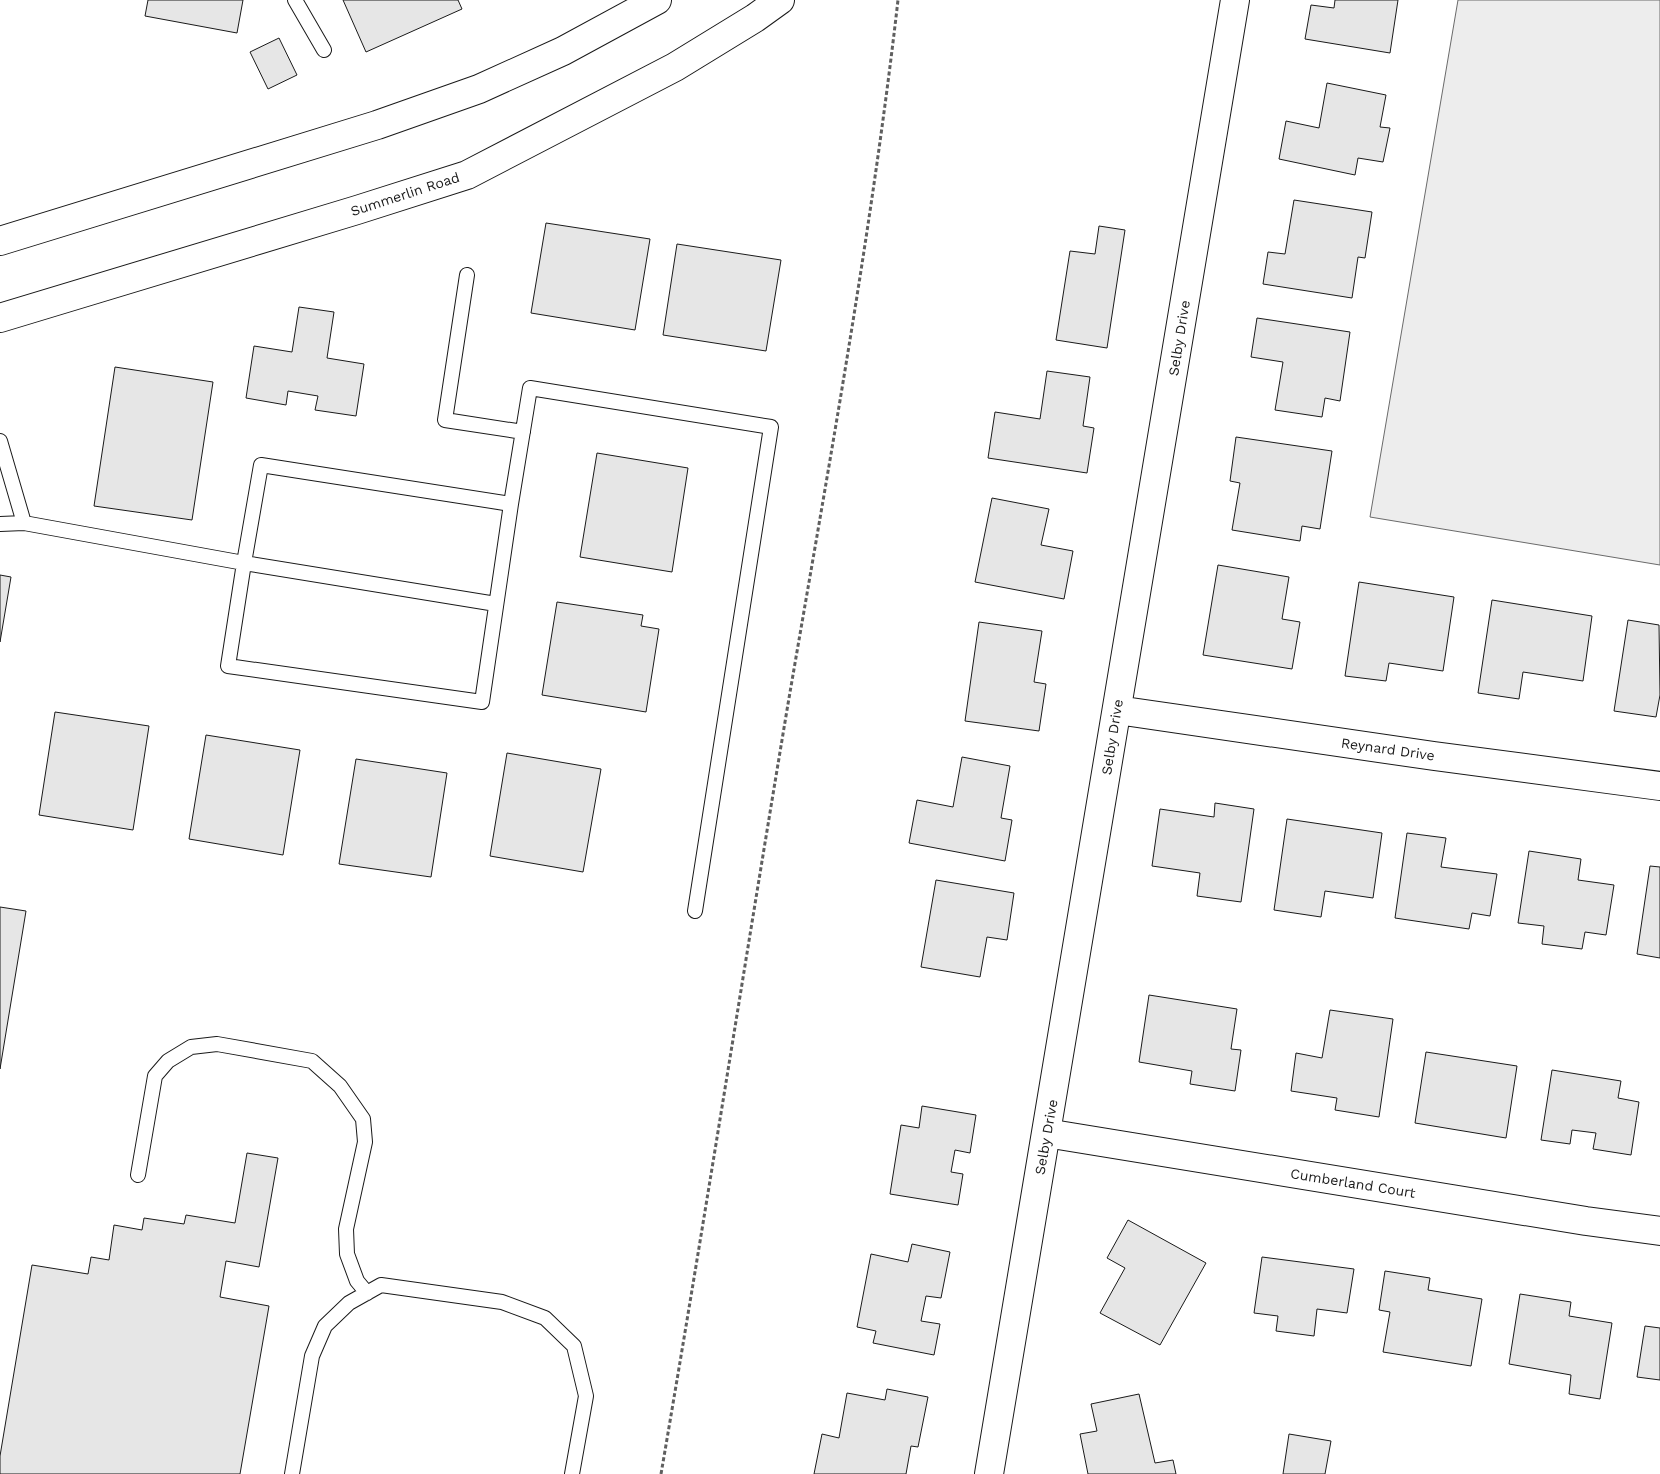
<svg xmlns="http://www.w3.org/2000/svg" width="1660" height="1474" font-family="'Work Sans',sans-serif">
  <rect width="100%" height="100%" fill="#fff"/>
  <path fill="#ededed" stroke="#6a6a6a" d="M 1458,0 L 1660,0 L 1660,565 L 1370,517 Z"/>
  <path fill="#e6e6e6" stroke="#1a1a1a" d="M 148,0 L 243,0 L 237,33 L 145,16 Z
    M 343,0 L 458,0 L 462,9 L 366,52 Z
    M 1335,0 L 1398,0 L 1390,53 L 1305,39 L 1311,5 L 1334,8 Z
    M 279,38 L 297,75 L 268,89 L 250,52 Z
    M 1327,83 L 1386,95 L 1380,127 L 1390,128 L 1383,162 L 1358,158 L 1355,175 L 1279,159 L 1286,121 L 1319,128 Z
    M 1294,200 L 1372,212 L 1365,258 L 1358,257 L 1352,298 L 1263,284 L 1268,252 L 1285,254 Z
    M 546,223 L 650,239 L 635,330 L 531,313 Z
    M 1099,226 L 1125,230 L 1107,348 L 1056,340 L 1070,251 L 1095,254 Z
    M 677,244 L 781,260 L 766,351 L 663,335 Z
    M 299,307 L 334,312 L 327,358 L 364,364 L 356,416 L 315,410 L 318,396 L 288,391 L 286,405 L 246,398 L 254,346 L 292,352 Z
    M 1257,318 L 1350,332 L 1340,401 L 1325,398 L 1322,417 L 1275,410 L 1283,362 L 1251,357 Z
    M 115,367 L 213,382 L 192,520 L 94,506 Z
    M 1047,371 L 1090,377 L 1083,426 L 1094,428 L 1087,473 L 988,458 L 995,412 L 1040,419 Z
    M 1236,437 L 1332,451 L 1320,529 L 1302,526 L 1300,541 L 1232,530 L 1240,483 L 1230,481 Z
    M 597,453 L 688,468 L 672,572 L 580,557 Z
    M 992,498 L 1049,509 L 1041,545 L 1073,551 L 1064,599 L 975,582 Z
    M 1218,565 L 1289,577 L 1282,619 L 1300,622 L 1292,669 L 1203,655 Z
    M 0,575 L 11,577 L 0,642 Z
    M 1359,582 L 1454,597 L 1443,671 L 1389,663 L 1386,681 L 1345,676 Z
    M 1492,600 L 1592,616 L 1583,681 L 1523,672 L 1519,699 L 1478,693 Z
    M 557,602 L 643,615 L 641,626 L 659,629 L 646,712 L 542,695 Z
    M 1628,620 L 1659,625 L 1660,695 L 1656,717 L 1614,711 Z
    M 979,622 L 1042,631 L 1034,682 L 1046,684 L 1039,731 L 965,721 Z
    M 55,712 L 149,726 L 133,830 L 39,815 Z
    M 206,735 L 300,750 L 283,855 L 189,839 Z
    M 507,753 L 601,769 L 583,872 L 490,856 Z
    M 962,757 L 1010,766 L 1001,818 L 1012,820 L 1005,861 L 909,843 L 917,800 L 953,807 Z
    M 356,759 L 447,773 L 431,877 L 339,864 Z
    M 1215,803 L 1254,809 L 1241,902 L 1197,896 L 1200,873 L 1152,866 L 1160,809 L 1214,817 Z
    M 1287,819 L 1382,833 L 1373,898 L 1325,891 L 1321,917 L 1274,910 Z
    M 1407,833 L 1446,838 L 1441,867 L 1497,874 L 1490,916 L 1472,913 L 1469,929 L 1395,918 Z
    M 1529,851 L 1581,859 L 1578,880 L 1614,885 L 1606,935 L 1585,932 L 1582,949 L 1542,944 L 1544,926 L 1518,923 Z
    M 1650,866 L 1660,867 L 1660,958 L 1637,954 Z
    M 936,880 L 1014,893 L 1007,940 L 987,937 L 980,977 L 921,967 Z
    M 0,907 L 26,911 L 0,1069 Z
    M 1149,995 L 1237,1009 L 1231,1049 L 1241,1050 L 1235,1091 L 1190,1084 L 1192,1071 L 1139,1062 Z
    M 1330,1010 L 1393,1019 L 1379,1117 L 1335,1110 L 1337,1098 L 1291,1091 L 1296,1053 L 1322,1058 Z
    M 1426,1052 L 1517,1066 L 1506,1138 L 1415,1123 Z
    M 1552,1070 L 1621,1081 L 1618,1098 L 1639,1102 L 1631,1155 L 1593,1149 L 1596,1133 L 1572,1130 L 1570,1144 L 1541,1140 Z
    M 922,1106 L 976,1115 L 970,1153 L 955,1150 L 951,1172 L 963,1174 L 958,1205 L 890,1194 L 901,1125 L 919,1128 Z
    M 247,1153 L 278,1158 L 259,1267 L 226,1261 L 220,1297 L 269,1306 L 240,1474 L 0,1474 L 0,1456 L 32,1265 L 88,1274 L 91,1257 L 109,1260 L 114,1225 L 142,1230 L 144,1218 L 184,1224 L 186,1215 L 235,1223 Z
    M 1128,1220 L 1206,1263 L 1160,1345 L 1100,1313 L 1125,1268 L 1107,1258 Z
    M 912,1244 L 950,1252 L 941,1298 L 926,1296 L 921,1321 L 940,1324 L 934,1355 L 873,1343 L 876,1331 L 857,1327 L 871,1254 L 908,1262 Z
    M 1262,1257 L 1354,1269 L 1347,1313 L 1317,1309 L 1314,1336 L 1276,1331 L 1278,1316 L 1254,1313 Z
    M 1385,1271 L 1430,1278 L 1428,1290 L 1482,1299 L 1471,1366 L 1383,1352 L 1390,1312 L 1379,1310 Z
    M 1520,1294 L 1571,1302 L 1569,1316 L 1612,1323 L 1600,1399 L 1569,1394 L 1571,1375 L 1509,1364 Z
    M 1645,1326 L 1660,1328 L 1660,1380 L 1637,1377 Z
    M 887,1389 L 928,1397 L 918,1447 L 911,1446 L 906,1474 L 814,1474 L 822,1434 L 839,1438 L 847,1393 L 885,1400 Z
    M 1139,1394 L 1155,1463 L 1173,1460 L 1176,1474 L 1088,1474 L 1080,1434 L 1097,1431 L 1091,1404 Z
    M 1289,1434 L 1331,1441 L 1325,1474 L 1283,1474 Z"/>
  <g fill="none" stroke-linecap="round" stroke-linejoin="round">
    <defs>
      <path id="lane" d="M 295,0 L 324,50
        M 467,275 L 445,420 L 523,432
        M 0,441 L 24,523 L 244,563 L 228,666 L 482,702 L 511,504 L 530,388 L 771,427 L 695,911
        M 0,524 L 24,523
        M 496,604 L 244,563 L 261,465 L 511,504
        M 138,1175 L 155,1076 L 168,1061 L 191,1047 L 217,1044 L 312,1061 L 340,1086 L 363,1119 L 365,1142 L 346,1229 L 347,1254 L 357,1281 L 367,1293
        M 292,1474 L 312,1356 L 325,1326 L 349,1303 L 381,1285 L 502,1302 L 545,1318 L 574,1346 L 586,1396 L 572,1474"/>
      <path id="street" d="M 1117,710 L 1434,756 L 1660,786
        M 1046,1133 L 1586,1221 L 1660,1231
        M 989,1474 L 1235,0"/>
      <path id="primary" d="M 0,241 L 377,125 L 479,89 L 563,51 L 657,0
        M 0,318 L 357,210 L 467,175 L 675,67 L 755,18 L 780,0"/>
    </defs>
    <use href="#lane" stroke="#1a1a1a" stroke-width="16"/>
    <use href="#street" stroke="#1a1a1a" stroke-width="30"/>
    <use href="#primary" stroke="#1a1a1a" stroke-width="30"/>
    <path stroke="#5f5f5f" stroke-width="3" stroke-dasharray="4 2.5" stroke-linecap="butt" d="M 661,1474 C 705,1218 745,961 788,704 C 828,470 871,236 898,0"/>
    <use href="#lane" stroke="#fff" stroke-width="14"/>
    <use href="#street" stroke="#fff" stroke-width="28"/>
    <use href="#primary" stroke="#fff" stroke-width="28"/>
  </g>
  <g text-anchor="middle" stroke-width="4" stroke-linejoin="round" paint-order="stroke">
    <g font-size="14" fill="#1a1a1a" stroke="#fff">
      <text transform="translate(405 194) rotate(-18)" y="5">Summerlin Road</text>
      <text transform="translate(1179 338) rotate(-81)" y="5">Selby Drive</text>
      <text transform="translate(1112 737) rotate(-81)" y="5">Selby Drive</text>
      <text transform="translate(1388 749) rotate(8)" y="5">Reynard Drive</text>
      <text transform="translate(1046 1137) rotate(-80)" y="5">Selby Drive</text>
      <text transform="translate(1353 1183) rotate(9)" y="5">Cumberland Court</text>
    </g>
  </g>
</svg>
